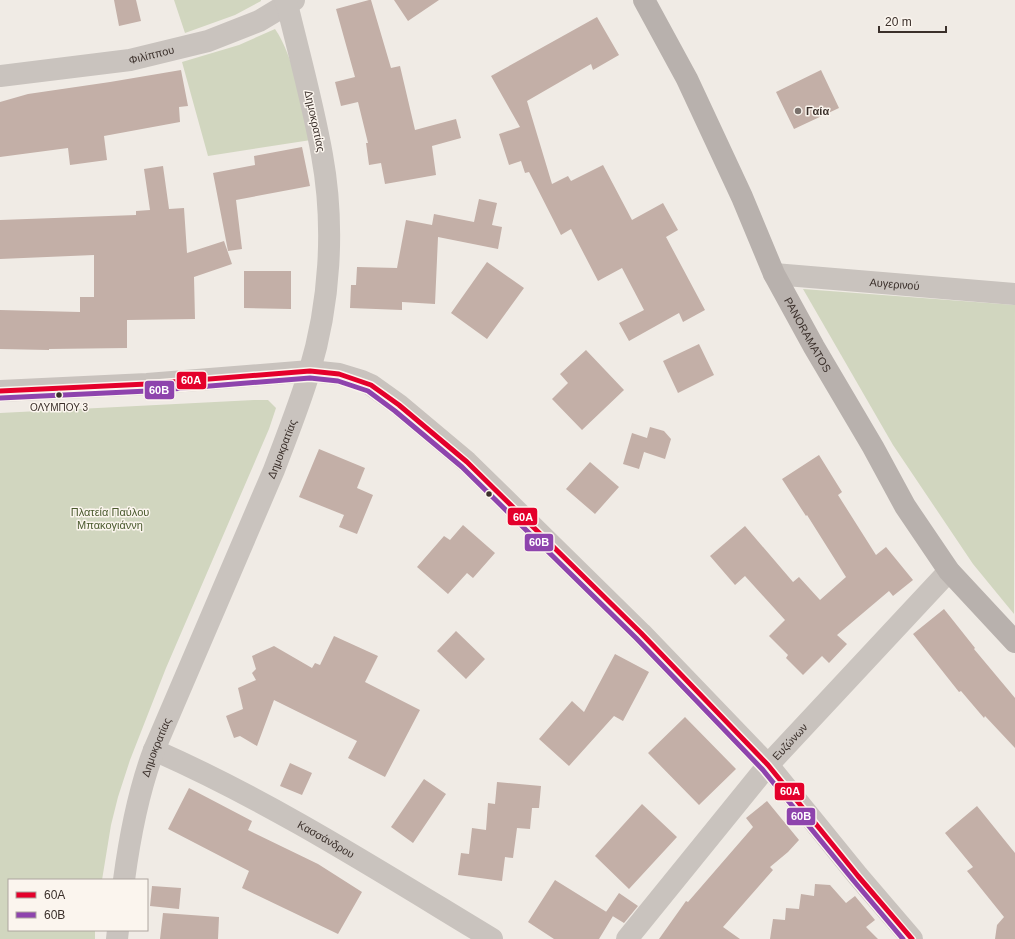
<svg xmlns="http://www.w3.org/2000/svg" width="1015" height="939" font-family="Helvetica,sans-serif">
  <rect width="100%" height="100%" fill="#f0ebe5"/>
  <path fill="#d1d6bf" d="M 174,0 L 261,0 L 261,1 L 235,15 L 185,33 Z
    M 275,29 C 294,56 302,108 311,140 L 208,156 L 182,62 L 239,45 Z
    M 803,289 L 1015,305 L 1014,614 L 973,564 L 893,445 Z
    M 254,400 L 268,400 L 276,408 L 269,429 L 166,668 L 130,760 L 118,797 L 111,825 L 102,880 L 9,880 L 9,930 L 95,930 L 95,939 L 0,939 L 0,413 Z"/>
  <path fill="#c3afa7" d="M 114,0 L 136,0 L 141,21 L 119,26 Z
    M 369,0 L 371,0 L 391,68 L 400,66 L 415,130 L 456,119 L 461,138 L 432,146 L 436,175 L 385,184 L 381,163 L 369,165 L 366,143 L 368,143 L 358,102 L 341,106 L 335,82 L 355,77 L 336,9 Z
    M 394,0 L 439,0 L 408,21 Z
    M 597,17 L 619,55 L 593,70 L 591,64 L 527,101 L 552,184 L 568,176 L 571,181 L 603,165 L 632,220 L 663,203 L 678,230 L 666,237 L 705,310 L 683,322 L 679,313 L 629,341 L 619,323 L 644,310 L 622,268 L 598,281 L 571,229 L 561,235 L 529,172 L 525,173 L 521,161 L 509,165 L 499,134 L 520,127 L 491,76 Z
    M 181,70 L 188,106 L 179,107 L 180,122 L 104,136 L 107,160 L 70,165 L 68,148 L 0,157 L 0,102 L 28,94 L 110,82 Z
    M 821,70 L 839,108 L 794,129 L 776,92 Z
    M 302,147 L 310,186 L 236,200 L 242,249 L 228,251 L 213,173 L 255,165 L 254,156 Z
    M 163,166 L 169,209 L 184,208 L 187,253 L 224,241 L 232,264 L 194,277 L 195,319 L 127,320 L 127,348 L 49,349 L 49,350 L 0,349 L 0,310 L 80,312 L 80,297 L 94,297 L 94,255 L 0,259 L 0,220 L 136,215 L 136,211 L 150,210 L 144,169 Z
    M 479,199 L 497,203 L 492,225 L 502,227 L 498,249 L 438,237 L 435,304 L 402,302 L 402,310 L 350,308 L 351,285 L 356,285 L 357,267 L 397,268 L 406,220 L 432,225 L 434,214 L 474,222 Z
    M 487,262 L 524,288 L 487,339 L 451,313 Z
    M 244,271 L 291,271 L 291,309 L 244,308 Z
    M 699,344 L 714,375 L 678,393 L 663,361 Z
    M 586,350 L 624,390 L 582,430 L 552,399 L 568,383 L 560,374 Z
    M 650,427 L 664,431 L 671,439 L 665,459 L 644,452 L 639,469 L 623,464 L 632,433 L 647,438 Z
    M 319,449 L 365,468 L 357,488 L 373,495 L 357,534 L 339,527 L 344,515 L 299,497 Z
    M 819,455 L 842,492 L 838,495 L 876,555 L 886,547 L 913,580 L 893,596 L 889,591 L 837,635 L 847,644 L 829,663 L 822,656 L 803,675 L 786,658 L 788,655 L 769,636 L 785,620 L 745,576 L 735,585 L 710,556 L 745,526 L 793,582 L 799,577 L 820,600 L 846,577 L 807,515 L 806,516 L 782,479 Z
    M 590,462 L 619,487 L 595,514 L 566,489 Z
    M 463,525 L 495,553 L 473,578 L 467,573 L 448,594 L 417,567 L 444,536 L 450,540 Z
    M 944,609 L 975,648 L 974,649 L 1015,698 L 1015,748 L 985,716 L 984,718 L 961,691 L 959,692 L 913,634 Z
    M 456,631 L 485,659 L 466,679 L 437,651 Z
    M 334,636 L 378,656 L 365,682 L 420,710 L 385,777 L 348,758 L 357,741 L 274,700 L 257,746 L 240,736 L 234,738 L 226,716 L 243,709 L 238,688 L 256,680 L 252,673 L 256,669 L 252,656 L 274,646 L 312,668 L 315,663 L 320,665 Z
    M 615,654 L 649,672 L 623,721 L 614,716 L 569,766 L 539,739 L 572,701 L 584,712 Z
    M 685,717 L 736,769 L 699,805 L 648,753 Z
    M 290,763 L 312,773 L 302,795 L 280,786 Z
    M 424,779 L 446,794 L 413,843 L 391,827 Z
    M 497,782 L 541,786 L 539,808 L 532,808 L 530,829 L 517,828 L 513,858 L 505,857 L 502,881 L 458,875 L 461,853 L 469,854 L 472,828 L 486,830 L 488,803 L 495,804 Z
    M 189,788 L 252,821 L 248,830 L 318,864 L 362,892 L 338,934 L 242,888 L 249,871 L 168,829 Z
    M 767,801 L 799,840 L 788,852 L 770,867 L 773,870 L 723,927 L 740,939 L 659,939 L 686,901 L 688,902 L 753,827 L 746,818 Z
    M 642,804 L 677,837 L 629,889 L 595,856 Z
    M 977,806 L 1015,853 L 1015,939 L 995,939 L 997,925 L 1004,917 L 967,871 L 973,867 L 945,833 Z
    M 555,880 L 613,916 L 599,939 L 554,939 L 528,922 Z
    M 815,884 L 830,885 L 846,903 L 855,896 L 875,920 L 866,927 L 878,939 L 770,939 L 773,919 L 785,920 L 786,908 L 799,909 L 801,894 L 814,896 Z
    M 152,886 L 181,888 L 179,909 L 150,906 Z
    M 619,893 L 638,906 L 624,923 L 606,912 Z
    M 163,913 L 219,917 L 218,939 L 160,939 Z"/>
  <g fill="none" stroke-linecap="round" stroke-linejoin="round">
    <g stroke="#c9c3be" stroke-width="22">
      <path id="s1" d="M 0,76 L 130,60 L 208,41 L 259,21 L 294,0"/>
      <path id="s2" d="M 774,274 L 1015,294"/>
      <path d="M 0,391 L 147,384 L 310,371 L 339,374 L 362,381 L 371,385 L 399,405 L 467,462 L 641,633 L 768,765 L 858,876 L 912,939"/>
      <path id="s3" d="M 154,750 C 272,802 381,872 492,939"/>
      <path id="s4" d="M 124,880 C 130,835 138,792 154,750 L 274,470 C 286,438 299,406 309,373 C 330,304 335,226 322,155 C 313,104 299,54 287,4 L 285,0"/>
      <path d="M 117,939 L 118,930"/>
      <path id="s5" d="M 627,939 L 768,765 L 949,571"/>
    </g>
    <path stroke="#b8b1ad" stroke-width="22" id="s6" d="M 644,0 L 687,79 L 742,197 L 774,274 L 814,347 L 873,447 L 905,506 L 949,571 L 1015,642"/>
    <defs>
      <path id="bus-1" d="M 0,391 L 147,384 L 310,371 L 339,374 L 371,385 L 399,405 L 467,462 L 641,633 L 768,765 L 858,876 L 912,939"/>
      <path id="bus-2" d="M 0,398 L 148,391 L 310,378 L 338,381 L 368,391 L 395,411 L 462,467 L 636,638 L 763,770 L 853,880 L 903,939"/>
    </defs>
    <use href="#bus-1" stroke="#fbf5ee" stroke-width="8"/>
    <use href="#bus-2" stroke="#fbf5ee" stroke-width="8"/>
    <use href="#bus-1" stroke="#e4002b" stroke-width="5"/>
    <use href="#bus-2" stroke="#8e44ad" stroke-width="5"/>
  </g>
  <circle fill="#7a716c" stroke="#fbf5ee" stroke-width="1.5" cx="798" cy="111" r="4"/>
  <g fill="#3b302b" stroke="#fbf5ee" stroke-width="1.5">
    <circle cx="59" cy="395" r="3.5"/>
    <circle cx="489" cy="494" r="3.5"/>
  </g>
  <g text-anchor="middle" stroke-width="3" stroke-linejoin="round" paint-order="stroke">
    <g font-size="10" fill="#3b302b" stroke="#fbf5ee">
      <text x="59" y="411">ΟΛΥΜΠΟΥ 3</text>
    </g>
    <g font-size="11" fill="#3b302b" stroke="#fbf5ee">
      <text dy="4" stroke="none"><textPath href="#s1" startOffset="153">Φιλίππου</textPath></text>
      <text transform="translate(315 121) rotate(78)" y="4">Δημοκρατίας</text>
      <text dy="4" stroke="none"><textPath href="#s2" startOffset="121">Αυγερινού</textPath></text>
      <text dy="4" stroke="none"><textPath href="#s6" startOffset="373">PANORAMATOS</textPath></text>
      <text dy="4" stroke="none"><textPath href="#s4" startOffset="461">Δημοκρατίας</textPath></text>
      <text dy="4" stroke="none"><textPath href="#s5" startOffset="256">Ευζώνων</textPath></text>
      <text dy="4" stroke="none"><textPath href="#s4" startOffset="137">Δημοκρατίας</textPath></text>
      <text dy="4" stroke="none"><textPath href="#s3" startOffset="194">Κασσάνδρου</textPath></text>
    </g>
    <g font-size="11" font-weight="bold" fill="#3b302b" stroke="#fbf5ee" text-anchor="start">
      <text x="806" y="115">Γαία</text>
    </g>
    <g font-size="11" fill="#4a5a2e" stroke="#fbf5ee">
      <text x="110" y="516">Πλατεία Παύλου<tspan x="110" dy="13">Μπακογιάννη</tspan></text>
    </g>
  </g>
  <g stroke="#fbf5ee" stroke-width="1.5">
    <rect x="176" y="371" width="31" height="19" rx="4" fill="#e4002b"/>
    <rect x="144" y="380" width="31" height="20" rx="4" fill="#8e44ad"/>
    <rect x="507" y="507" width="31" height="19" rx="4" fill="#e4002b"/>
    <rect x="524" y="533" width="30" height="19" rx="4" fill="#8e44ad"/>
    <rect x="774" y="782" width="31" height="19" rx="4" fill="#e4002b"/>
    <rect x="786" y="807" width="30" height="19" rx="4" fill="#8e44ad"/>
  </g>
  <g font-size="11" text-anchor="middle" font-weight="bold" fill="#fff">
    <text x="191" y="384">60Α</text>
    <text x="159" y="394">60Β</text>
    <text x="523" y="521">60Α</text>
    <text x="539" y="546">60Β</text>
    <text x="790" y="795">60Α</text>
    <text x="801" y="820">60Β</text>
  </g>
  <rect x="8" y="879" width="140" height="52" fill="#fbf5ee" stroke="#aea6a0"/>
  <rect x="16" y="892" width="20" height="6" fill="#e4002b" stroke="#aea6a0"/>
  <text x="44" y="899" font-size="12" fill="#3b302b">60Α</text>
  <rect x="16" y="912" width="20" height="6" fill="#8e44ad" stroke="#aea6a0"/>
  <text x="44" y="919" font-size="12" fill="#3b302b">60Β</text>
  <path d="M879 26v6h67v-6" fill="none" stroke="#3b302b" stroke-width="2"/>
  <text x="885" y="26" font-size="12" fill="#3b302b" stroke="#fbf5ee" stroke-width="3" paint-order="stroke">20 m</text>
</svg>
